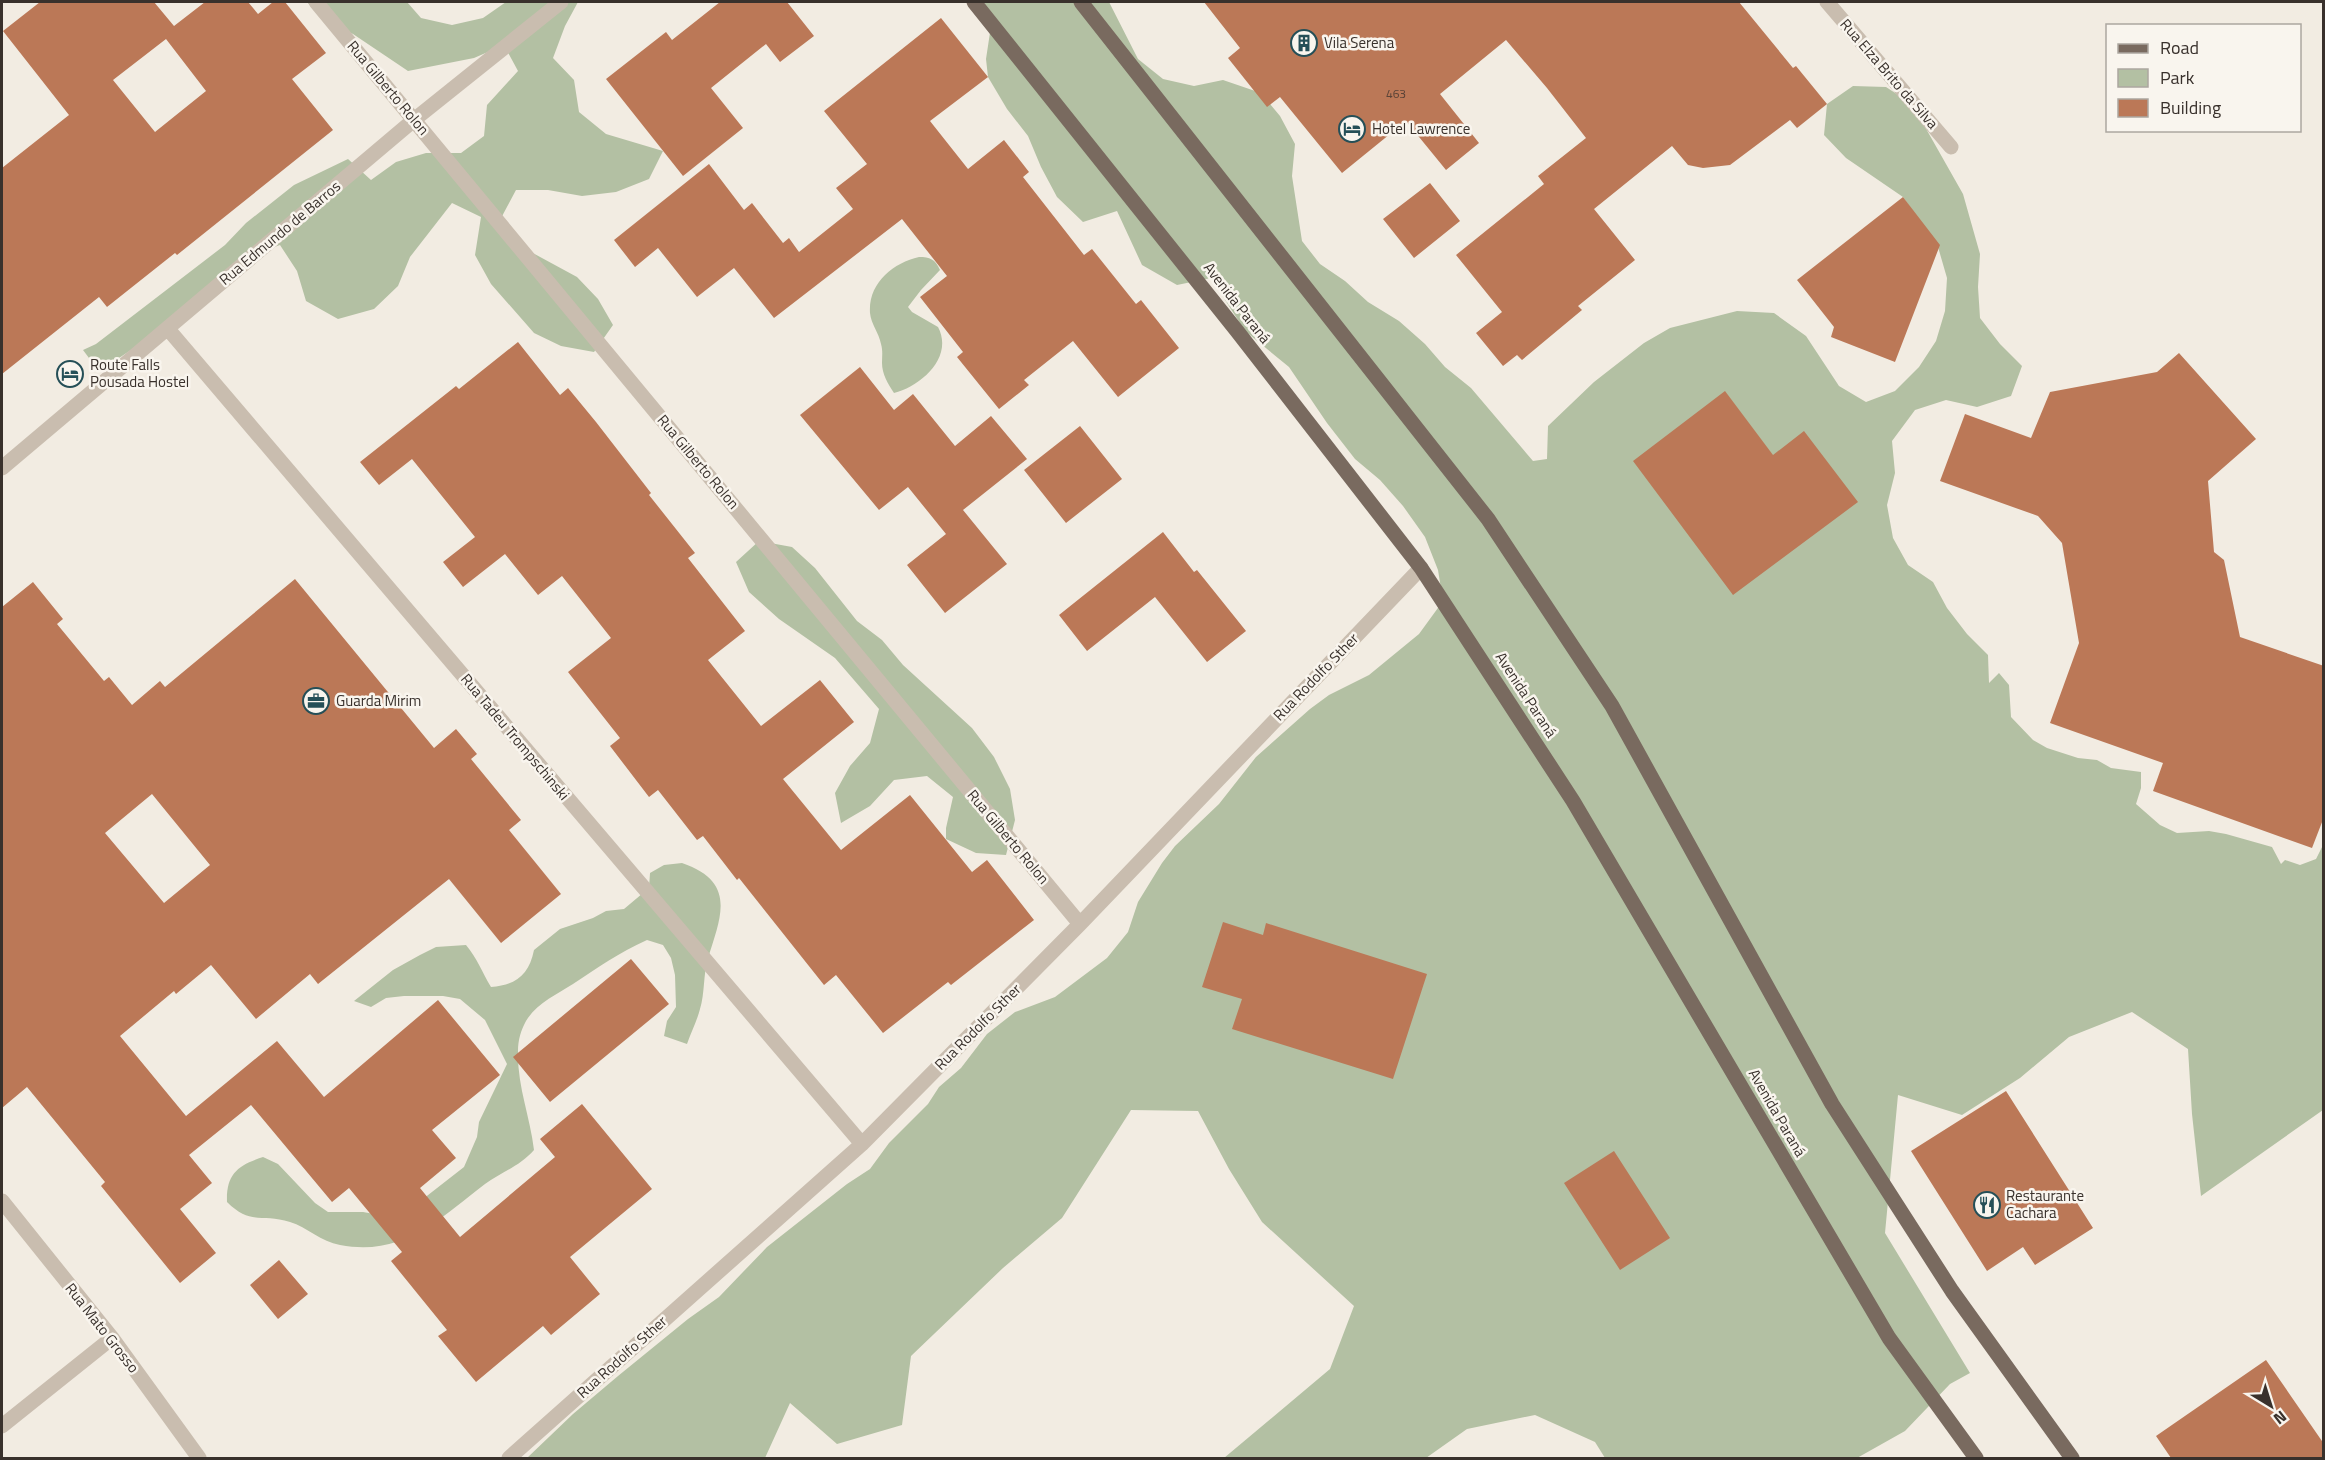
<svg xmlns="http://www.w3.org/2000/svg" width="2325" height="1460" font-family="'Titillium Web',sans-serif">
  <rect width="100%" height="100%" fill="#f2ece2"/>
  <path fill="#b3c0a3" d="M 307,2 L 407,2 L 421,18 L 452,25 L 483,18 L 506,2 L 578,2 L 565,26 L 553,58 L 574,80 L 579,112 L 606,134 L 663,151 L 649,179 L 616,192 L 582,196 L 548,190 L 516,190 L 500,220 L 518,245 L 577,277 L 598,299 L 613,325 L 594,352 L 561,346 L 534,333 L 491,284 L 475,255 L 481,217 L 452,203 L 410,257 L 398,286 L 374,309 L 338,319 L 306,301 L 297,271 L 280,245 L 249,256 L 137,346 L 110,364 L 95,366 L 83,350 L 96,344 L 225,245 L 246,223 L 294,185 L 348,159 L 371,180 L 396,162 L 426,153 L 461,153 L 484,136 L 487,105 L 518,71 L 504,45 L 474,58 L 408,71 L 353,34 L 323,20 Z
    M 984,2 L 1109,2 L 1138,59 L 1163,79 L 1194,86 L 1223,80 L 1261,93 L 1280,116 L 1295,144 L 1292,176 L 1302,241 L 1320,264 L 1345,281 L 1368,302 L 1399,321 L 1425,344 L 1445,367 L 1471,388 L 1533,461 L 1547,459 L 1548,426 L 1594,382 L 1644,343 L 1670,328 L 1737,311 L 1774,313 L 1806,336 L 1839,386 L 1866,402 L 1895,391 L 1919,367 L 1936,341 L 1945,311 L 1947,278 L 1938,247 L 1903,197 L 1846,158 L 1824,135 L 1827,104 L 1853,86 L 1886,87 L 1912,104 L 1963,194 L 1980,254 L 1978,287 L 1980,318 L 2000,344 L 2022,366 L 2011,396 L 1977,407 L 1946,400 L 1915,410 L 1892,441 L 1895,473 L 1887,505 L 1893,538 L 1908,565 L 1933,582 L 1947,608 L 1967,634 L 1988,655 L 1989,683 L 1999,673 L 2009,685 L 2011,717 L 2033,740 L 2047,748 L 2078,758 L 2097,760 L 2111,768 L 2141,772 L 2141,788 L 2136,804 L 2160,825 L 2177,833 L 2209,831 L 2226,834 L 2272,847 L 2281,864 L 2285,860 L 2300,865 L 2316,859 L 2323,845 L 2323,1110 L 2201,1196 L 2192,1114 L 2188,1049 L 2132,1012 L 2069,1037 L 2020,1078 L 1962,1115 L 1898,1095 L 1885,1233 L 1970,1373 L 1950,1384 L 1905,1431 L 1857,1458 L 1605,1458 L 1595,1442 L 1535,1415 L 1467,1429 L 1426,1458 L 1224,1458 L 1330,1369 L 1354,1306 L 1262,1222 L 1229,1169 L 1198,1111 L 1131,1110 L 1062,1218 L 1003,1268 L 911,1356 L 902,1425 L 837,1444 L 790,1403 L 765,1458 L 527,1458 L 573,1414 L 618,1376 L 688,1319 L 719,1297 L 767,1247 L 847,1184 L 870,1169 L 889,1143 L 928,1104 L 939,1087 L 961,1068 L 987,1034 L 1015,1012 L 1055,997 L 1107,958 L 1128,932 L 1138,902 L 1162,863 L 1175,846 L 1219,804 L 1256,757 L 1310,709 L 1329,695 L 1369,675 L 1419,634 L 1443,601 L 1438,570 L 1425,537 L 1403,506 L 1380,480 L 1355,459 L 1327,423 L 1289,367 L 1245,331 L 1211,278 L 1177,285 L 1142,265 L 1117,211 L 1083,222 L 1057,197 L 1041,167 L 1028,136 L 1007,109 L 988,77 L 986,59 L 991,26 Z
    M 919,257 C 930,257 935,259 940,270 L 921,290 L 908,307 L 912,312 L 938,327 C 954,357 921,386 894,393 C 888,384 882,374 882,363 C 882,356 883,351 881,344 C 879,333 871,324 870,313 C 868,283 893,263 919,257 Z
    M 759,541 L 792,547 L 815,568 L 857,621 L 882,640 L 903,665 L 972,728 L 994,757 L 1010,789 L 1015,820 L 1006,855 L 976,853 L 946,839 L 946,828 L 953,797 L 927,776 L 894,780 L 870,806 L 841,823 L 835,793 L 850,766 L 870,743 L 879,709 L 835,658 L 779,619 L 749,592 L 736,562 Z
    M 682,863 C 737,882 721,916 708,958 C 703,975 705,993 700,1009 C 697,1021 691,1032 687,1044 L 664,1036 L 667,1021 L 676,1007 L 675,975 L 671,958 L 663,945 L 647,940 C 618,953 599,967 573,984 C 557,994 536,1004 526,1021 C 521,1030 518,1040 518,1051 C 517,1086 530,1116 534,1150 C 520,1166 502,1172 485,1184 C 439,1219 403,1257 340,1245 C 321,1242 307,1227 290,1222 C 263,1213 251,1226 227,1202 C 226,1174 238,1165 263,1157 L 278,1164 L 315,1203 L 328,1212 L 363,1212 L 380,1215 L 414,1206 L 464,1167 L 477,1137 L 479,1122 L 507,1064 L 485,1020 L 460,999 L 443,996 L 404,996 L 386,998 L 371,1007 L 354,1001 L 393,970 L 420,955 L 436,947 L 466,945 C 477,958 482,972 491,987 C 516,985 529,975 534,950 L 560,929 L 593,918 L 606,911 L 624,909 L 649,888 L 650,873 L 664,865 Z"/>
  <path fill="#bb7857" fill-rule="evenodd" d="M 40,2 L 154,2 L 174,26 L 205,2 L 248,2 L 258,14 L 273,2 L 285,2 L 326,53 L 292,79 L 333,130 L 177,255 L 175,253 L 107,307 L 99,297 L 2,374 L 2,168 L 69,115 L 3,31 ZM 166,39 L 206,91 L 155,132 L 113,80 Z
    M 720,2 L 787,2 L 814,36 L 780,62 L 766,44 L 711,88 L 743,128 L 683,176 L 606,79 L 666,32 L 672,40 Z
    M 1204,2 L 1739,2 L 1793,68 L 1796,66 L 1827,104 L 1797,128 L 1790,120 L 1730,165 L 1703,168 L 1688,165 L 1672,146 L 1594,209 L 1635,260 L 1578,306 L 1582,310 L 1522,360 L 1517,355 L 1503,366 L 1476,333 L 1502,312 L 1456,255 L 1544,184 L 1538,176 L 1586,138 L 1547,88 L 1506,40 L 1440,94 L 1479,143 L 1446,170 L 1406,121 L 1342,173 L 1280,97 L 1267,107 L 1228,58 L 1240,48 Z
    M 941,18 L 988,77 L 930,121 L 968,169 L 1004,140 L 1029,172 L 1023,177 L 1084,255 L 1092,249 L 1136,304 L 1141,300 L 1179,348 L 1118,397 L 1073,341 L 1024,380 L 1029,385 L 999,409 L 957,357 L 963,352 L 920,297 L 947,276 L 902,219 L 774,318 L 734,268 L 697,297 L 658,248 L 635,267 L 614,240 L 709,164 L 744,210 L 752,203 L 783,243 L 789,238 L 799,252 L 853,209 L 836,188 L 867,164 L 824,111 Z
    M 1430,183 L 1460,221 L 1414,258 L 1383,219 Z
    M 1903,197 L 1940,245 L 1895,362 L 1831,337 L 1834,327 L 1797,280 Z
    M 518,342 L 560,395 L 568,388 L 596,422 L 651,493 L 649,495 L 695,553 L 688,558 L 745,631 L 708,660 L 761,726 L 820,680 L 854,722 L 783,779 L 841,850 L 910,795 L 972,872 L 987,860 L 1034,920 L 951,985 L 948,982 L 883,1033 L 836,975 L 824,985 L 739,878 L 737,880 L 703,836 L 697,840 L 658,790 L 649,797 L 610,746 L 620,738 L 568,672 L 611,638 L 562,576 L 538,595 L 505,554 L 463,587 L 443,562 L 475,537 L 412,459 L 379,485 L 360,462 L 456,386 L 459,389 Z
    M 2179,353 L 2256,439 L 2208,481 L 2214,552 L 2224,560 L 2240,637 L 2324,666 L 2324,817 L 2312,848 L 2153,791 L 2163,763 L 2050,723 L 2079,643 L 2062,543 L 2038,516 L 1940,481 L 1965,414 L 2031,438 L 2050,392 L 2157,372 Z
    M 860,367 L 894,410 L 913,394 L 955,446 L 991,416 L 1027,459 L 963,510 L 1007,564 L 945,613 L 907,565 L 946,534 L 908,487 L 879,510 L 800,415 Z
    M 1725,391 L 1773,455 L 1804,431 L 1858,502 L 1733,595 L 1633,461 Z
    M 1080,426 L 1122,479 L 1066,523 L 1024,470 Z
    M 1163,532 L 1194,572 L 1197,570 L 1246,631 L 1207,662 L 1155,597 L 1087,651 L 1059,615 Z
    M 295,579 L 434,748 L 456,729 L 477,754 L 471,759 L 521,820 L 509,830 L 561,894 L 501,943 L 449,879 L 318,984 L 310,974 L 256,1019 L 211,965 L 176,994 L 174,991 L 120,1036 L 186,1116 L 277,1041 L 324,1097 L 438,1000 L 500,1075 L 432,1130 L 456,1158 L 420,1188 L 460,1237 L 555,1157 L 540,1139 L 582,1104 L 652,1189 L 570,1257 L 600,1294 L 551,1335 L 543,1326 L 476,1382 L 438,1336 L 447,1330 L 391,1261 L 402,1252 L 349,1188 L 332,1202 L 251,1105 L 189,1155 L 212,1183 L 180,1209 L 216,1253 L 180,1283 L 101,1186 L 105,1182 L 27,1087 L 2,1108 L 2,607 L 33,582 L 63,619 L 57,624 L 104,681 L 109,677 L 132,705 L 160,681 L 165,687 ZM 152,794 L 210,865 L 164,903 L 105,833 Z
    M 1223,922 L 1263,935 L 1266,923 L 1427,974 L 1393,1079 L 1232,1029 L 1242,999 L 1202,987 Z
    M 631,959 L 669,1004 L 550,1102 L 513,1057 Z
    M 2006,1091 L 2093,1228 L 2035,1265 L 2023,1247 L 1987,1271 L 1911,1151 Z
    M 1614,1151 L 1670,1238 L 1620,1270 L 1564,1183 Z
    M 279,1260 L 308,1294 L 278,1319 L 250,1285 Z
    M 2266,1360 L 2324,1444 L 2324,1458 L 2171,1458 L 2156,1436 Z"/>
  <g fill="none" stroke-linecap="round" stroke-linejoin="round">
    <path stroke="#c9bdaf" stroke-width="15" d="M 316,2 L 1080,924
      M 1827,2 L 1951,147
      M 168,329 L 862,1144
      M 2,468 L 415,119 L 561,2
      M 2,1201 L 112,1338 L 199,1458
      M 2,1426 L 112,1338
      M 509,1458 L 862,1144 L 1080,924 L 1421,568"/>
    <path stroke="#796a5f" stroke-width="15" d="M 974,2 L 1237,331 L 1421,568 L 1573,801 L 1889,1338 L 1976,1458
      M 1081,2 L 1488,519 L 1612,706 L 1832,1104 L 1952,1291 L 2072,1458"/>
  </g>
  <defs>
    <symbol id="building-ring" viewBox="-11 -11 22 22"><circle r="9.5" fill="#f9f5ee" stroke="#254f57" stroke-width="1.5"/><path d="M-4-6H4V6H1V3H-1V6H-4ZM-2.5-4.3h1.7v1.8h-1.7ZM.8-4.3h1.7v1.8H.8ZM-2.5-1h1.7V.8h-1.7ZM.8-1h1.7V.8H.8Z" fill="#254f57"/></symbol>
    <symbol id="hotel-ring" viewBox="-11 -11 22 22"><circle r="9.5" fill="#f9f5ee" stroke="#254f57" stroke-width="1.5"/><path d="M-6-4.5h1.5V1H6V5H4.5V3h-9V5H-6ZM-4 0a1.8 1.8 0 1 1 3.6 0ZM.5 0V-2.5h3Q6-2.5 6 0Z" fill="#254f57"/></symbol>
    <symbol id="office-ring" viewBox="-11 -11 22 22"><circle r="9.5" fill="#f9f5ee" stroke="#254f57" stroke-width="1.5"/><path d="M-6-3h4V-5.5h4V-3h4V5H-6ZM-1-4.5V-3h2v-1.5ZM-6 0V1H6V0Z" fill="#254f57"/></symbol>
    <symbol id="restaurant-ring" viewBox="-11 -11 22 22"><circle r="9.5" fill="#f9f5ee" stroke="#254f57" stroke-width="1.5"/><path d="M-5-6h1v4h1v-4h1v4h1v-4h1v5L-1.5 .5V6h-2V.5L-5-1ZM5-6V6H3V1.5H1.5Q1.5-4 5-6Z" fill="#254f57"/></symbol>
  </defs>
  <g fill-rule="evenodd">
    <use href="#building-ring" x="1289" y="28" width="30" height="30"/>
    <use href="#hotel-ring" x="1337" y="114" width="30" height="30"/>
    <use href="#hotel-ring" x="55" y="359" width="30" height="30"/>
    <use href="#office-ring" x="301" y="686" width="30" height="30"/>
    <use href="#restaurant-ring" x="1972" y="1190" width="30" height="30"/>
  </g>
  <g text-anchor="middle" stroke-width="5" stroke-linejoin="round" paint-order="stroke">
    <g font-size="12" fill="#5a4337">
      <text x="1396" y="98">463</text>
    </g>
    <g font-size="15" fill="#39312c" stroke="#f9f5ee" text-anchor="start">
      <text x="1324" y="48">Vila Serena</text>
      <text x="1372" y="134">Hotel Lawrence</text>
      <text x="90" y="370">Route Falls<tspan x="90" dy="17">Pousada Hostel</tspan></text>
      <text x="336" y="706">Guarda Mirim</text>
      <text x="2006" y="1201">Restaurante<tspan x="2006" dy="17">Cachara</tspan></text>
    </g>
    <g font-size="15" fill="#39312c" stroke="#f9f5ee">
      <text transform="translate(1889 74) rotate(49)" y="5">Rua Elza Brito da Silva</text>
      <text transform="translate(388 88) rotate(50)" y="5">Rua Gilberto Rolon</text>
      <text transform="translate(280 233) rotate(-40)" y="5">Rua Edmundo de Barros</text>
      <text transform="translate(1237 303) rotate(52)" y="5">Avenida Paraná</text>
      <text transform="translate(698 462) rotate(50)" y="5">Rua Gilberto Rolon</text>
      <text transform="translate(1316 677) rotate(-46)" y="5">Rua Rodolfo Sther</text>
      <text transform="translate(1526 695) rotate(57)" y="5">Avenida Paraná</text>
      <text transform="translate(515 737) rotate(50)" y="5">Rua Tadeu Trompschinski</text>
      <text transform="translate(1008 837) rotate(50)" y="5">Rua Gilberto Rolon</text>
      <text transform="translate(978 1027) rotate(-45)" y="5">Rua Rodolfo Sther</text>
      <text transform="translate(1777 1113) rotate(60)" y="5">Avenida Paraná</text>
      <text transform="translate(102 1328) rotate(52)" y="5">Rua Mato Grosso</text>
      <text transform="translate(622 1357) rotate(-42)" y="5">Rua Rodolfo Sther</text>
    </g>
  </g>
  <rect width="2325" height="1460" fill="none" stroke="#39312c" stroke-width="6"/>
  <rect x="2106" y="24" width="195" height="108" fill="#f9f5ee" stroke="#aca7a0" stroke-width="1.5"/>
  <rect x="2118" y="44" width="30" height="9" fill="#796a5f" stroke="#aca7a0" stroke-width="1.5"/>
  <text x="2160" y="54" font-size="18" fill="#39312c">Road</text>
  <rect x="2118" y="69" width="30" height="18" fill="#b3c0a3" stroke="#aca7a0" stroke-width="1.5"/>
  <text x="2160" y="84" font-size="18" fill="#39312c">Park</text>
  <rect x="2118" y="99" width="30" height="18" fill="#bb7857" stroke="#aca7a0" stroke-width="1.5"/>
  <text x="2160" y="114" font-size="18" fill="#39312c">Building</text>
  <g transform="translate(2271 1406) rotate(142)" stroke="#f9f5ee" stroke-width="4.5" paint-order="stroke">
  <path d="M0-4.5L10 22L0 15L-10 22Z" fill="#39312c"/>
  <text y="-9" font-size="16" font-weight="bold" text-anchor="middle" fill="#39312c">N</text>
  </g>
</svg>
